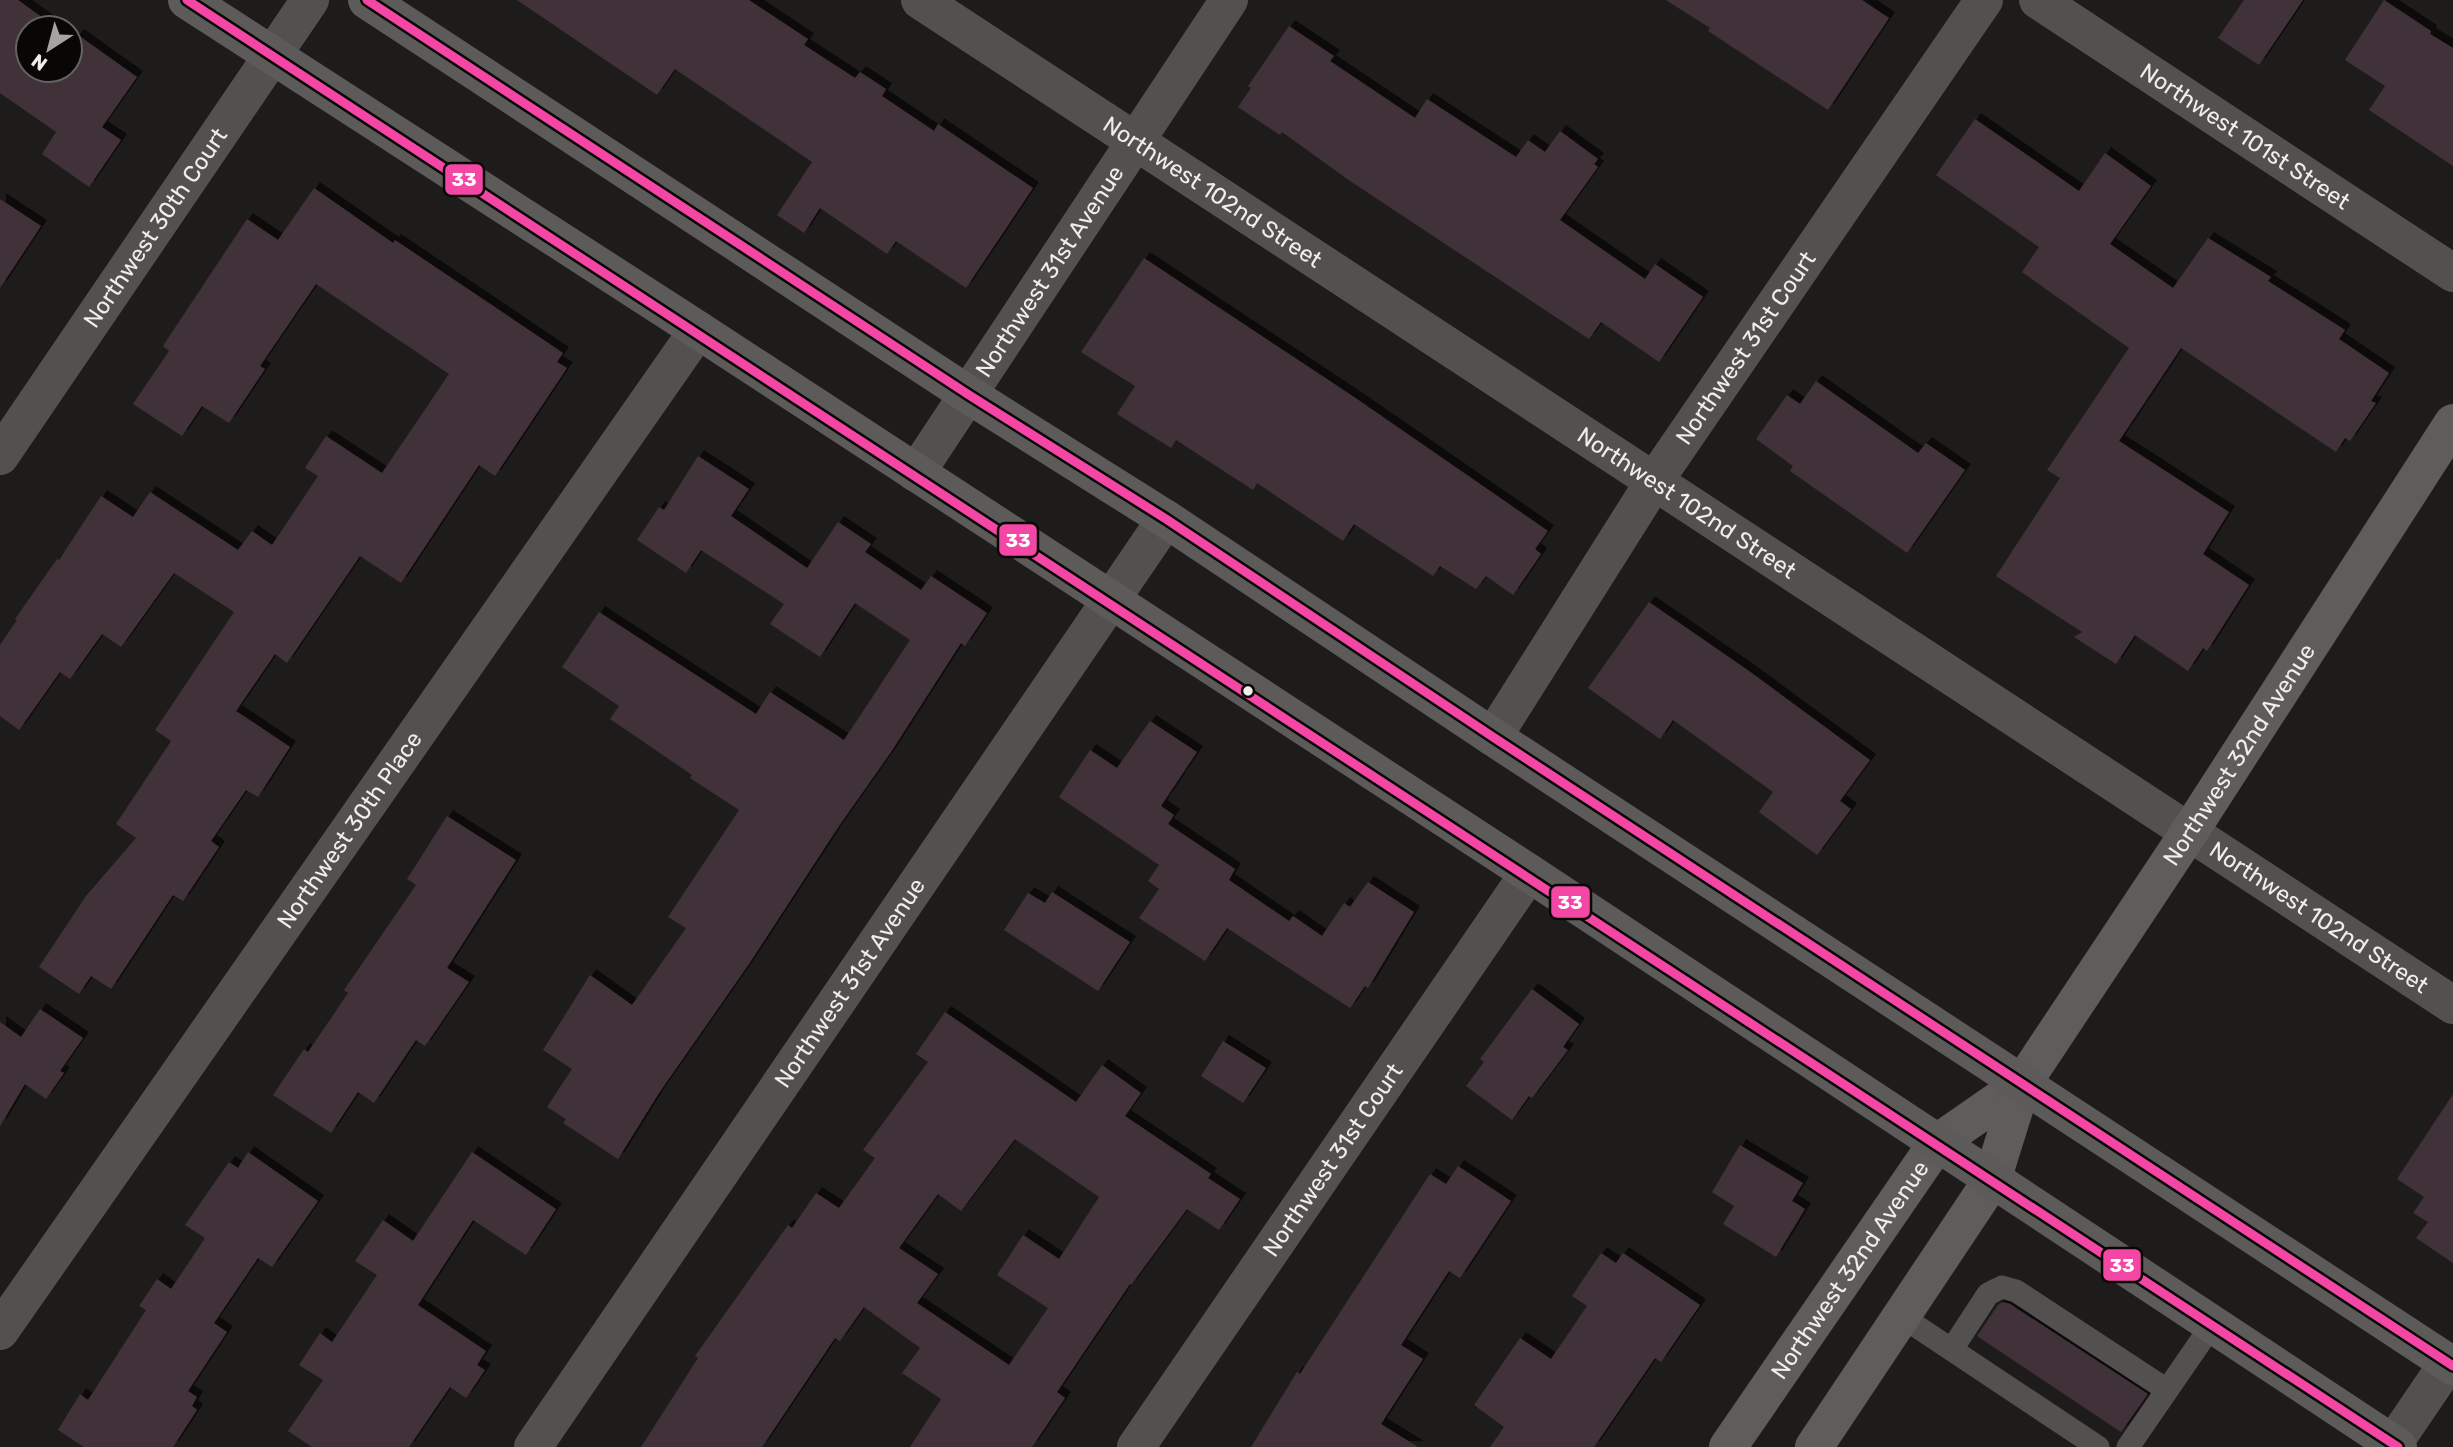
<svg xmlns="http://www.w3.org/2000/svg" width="2453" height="1447" font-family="Rubik,sans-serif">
  <defs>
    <filter id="shadow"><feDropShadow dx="6" dy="-6" stdDeviation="0" flood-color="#0009"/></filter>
  </defs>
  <rect width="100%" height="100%" fill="#1e1c1a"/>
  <path fill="#403238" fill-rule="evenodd" filter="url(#shadow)" d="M 0,0 L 18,0 L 57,28 L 28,28 L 28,70 L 70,70 L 70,37 L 74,40 L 78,35 L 137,77 L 102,127 L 121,140 L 89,187 L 42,154 L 56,132 L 0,93 Z
    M 517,0 L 749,0 L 808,39 L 804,45 L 855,78 L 860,72 L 886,89 L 882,96 L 934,131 L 938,124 L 1033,188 L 966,288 L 896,241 L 887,254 L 820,208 L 804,233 L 777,215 L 812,162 L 675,69 L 657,95 Z
    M 1666,0 L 1862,0 L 1889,18 L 1828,110 L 1708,31 L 1710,28 Z
    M 2244,0 L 2303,0 L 2259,65 L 2218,38 Z
    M 2384,0 L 2431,31 L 2430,34 L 2453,48 L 2453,166 L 2369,110 L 2385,86 L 2345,60 Z
    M 1289,26 L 1334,56 L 1330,61 L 1415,118 L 1427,99 L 1516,157 L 1528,140 L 1545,152 L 1560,131 L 1598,159 L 1594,164 L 1598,167 L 1560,220 L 1645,279 L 1655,264 L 1703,297 L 1659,362 L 1601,322 L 1589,339 L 1350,181 L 1282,132 L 1280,135 L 1238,107 L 1251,88 L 1248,86 Z
    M 1975,119 L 2079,191 L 2105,153 L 2151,186 L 2110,244 L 2173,288 L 2208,238 L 2271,277 L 2268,281 L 2345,330 L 2339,339 L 2389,373 L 2371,401 L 2376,403 L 2350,441 L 2345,438 L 2336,452 L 2181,348 L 2119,441 L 2229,512 L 2203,554 L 2249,585 L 2207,651 L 2203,648 L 2188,671 L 2135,635 L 2116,664 L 2074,637 L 2082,632 L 1996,576 L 2060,478 L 2047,470 L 2129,348 L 2022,272 L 2039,247 L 1936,175 Z
    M 314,188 L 393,243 L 395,240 L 563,353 L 557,362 L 567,368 L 495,476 L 479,465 L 401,583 L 360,556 L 287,663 L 275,654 L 236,711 L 290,747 L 258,797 L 246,790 L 211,841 L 219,847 L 183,901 L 173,895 L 111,989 L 91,976 L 79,994 L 39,967 L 86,896 L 136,838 L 116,824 L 171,741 L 155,730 L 234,612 L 174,573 L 121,647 L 102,634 L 70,679 L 60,672 L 19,730 L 0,716 L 0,645 L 17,620 L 15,619 L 57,559 L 59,560 L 101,496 L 133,517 L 150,492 L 238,550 L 252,531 L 272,545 L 318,476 L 305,468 L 326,436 L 382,473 L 449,374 L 316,284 L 260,366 L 265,369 L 229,423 L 202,406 L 182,436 L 133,404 L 169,351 L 163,346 L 247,219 L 278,240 Z
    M 0,199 L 41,226 L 0,288 Z
    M 1144,258 L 1354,397 L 1548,531 L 1535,549 L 1541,554 L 1513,595 L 1486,576 L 1476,589 L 1440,566 L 1433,576 L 1354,524 L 1343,541 L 1257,483 L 1253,490 L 1176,440 L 1171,448 L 1117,414 L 1135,386 L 1081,352 Z
    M 1816,381 L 1918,453 L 1926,443 L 1965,470 L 1907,553 L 1790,471 L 1793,466 L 1756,439 L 1787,395 L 1800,404 Z
    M 698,456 L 749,489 L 731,516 L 807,568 L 838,522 L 871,544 L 865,552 L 921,590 L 931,576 L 987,613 L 965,646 L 961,643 L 891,752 L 839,826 L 749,964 L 659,1093 L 618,1159 L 563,1123 L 566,1119 L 547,1107 L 572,1069 L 543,1050 L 590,975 L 632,1005 L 686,928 L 668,917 L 739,810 L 690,778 L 692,775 L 610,719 L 619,706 L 562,667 L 599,612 L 756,714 L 770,692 L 844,740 L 910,640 L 855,603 L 820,657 L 770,624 L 784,604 L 701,550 L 686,573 L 637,540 L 659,507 L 664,510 Z
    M 1649,602 L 1749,671 L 1870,760 L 1840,801 L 1851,809 L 1817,855 L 1759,812 L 1773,792 L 1673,720 L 1660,739 L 1588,688 Z
    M 1150,721 L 1197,752 L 1161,806 L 1174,815 L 1168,824 L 1235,869 L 1229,880 L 1289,921 L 1293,916 L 1322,936 L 1344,903 L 1350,907 L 1368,882 L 1414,912 L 1368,988 L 1365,986 L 1350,1008 L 1227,928 L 1205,961 L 1139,918 L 1159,889 L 1148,881 L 1159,865 L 1059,797 L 1090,750 L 1117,768 Z
    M 447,816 L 516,860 L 447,968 L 469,982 L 425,1046 L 416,1040 L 374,1103 L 358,1092 L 331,1133 L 273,1095 L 304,1049 L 308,1052 L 348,993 L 344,990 L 416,885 L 407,879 Z
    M 1052,892 L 1130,942 L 1098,991 L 1004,930 L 1028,893 L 1045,903 Z
    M 1532,989 L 1579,1024 L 1563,1047 L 1568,1050 L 1532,1098 L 1529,1096 L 1512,1120 L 1466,1086 L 1484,1062 L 1480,1059 Z
    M 40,1009 L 83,1038 L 60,1071 L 64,1073 L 46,1099 L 25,1084 L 0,1126 L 0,1022 L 21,1037 Z
    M 945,1012 L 1076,1102 L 1102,1065 L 1141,1093 L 1125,1116 L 1211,1174 L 1208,1178 L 1240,1199 L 1219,1230 L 1187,1209 L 1131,1285 L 1130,1284 L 1057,1392 L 1065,1398 L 1032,1447 L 910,1447 L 941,1399 L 902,1373 L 920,1348 L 864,1307 L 840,1341 L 835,1338 L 762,1447 L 641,1447 L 698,1358 L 695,1356 L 788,1225 L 792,1228 L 816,1193 L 839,1208 L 875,1158 L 863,1150 L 928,1062 L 916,1054 ZM 1015,1139 L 1099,1197 L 1059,1259 L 1023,1235 L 997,1275 L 1048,1308 L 1009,1365 L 917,1303 L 938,1274 L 899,1248 L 938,1194 L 961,1211 Z
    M 1223,1041 L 1266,1068 L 1243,1103 L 1201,1076 Z
    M 2453,1094 L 2453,1263 L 2416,1238 L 2428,1222 L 2413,1213 L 2424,1197 L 2397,1179 Z
    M 1740,1145 L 1803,1183 L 1792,1201 L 1805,1209 L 1776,1257 L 1723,1224 L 1734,1206 L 1712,1192 Z
    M 248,1152 L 318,1201 L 272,1267 L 258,1258 L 214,1323 L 227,1332 L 188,1391 L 197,1397 L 192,1406 L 197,1410 L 173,1447 L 84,1447 L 58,1430 L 80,1394 L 88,1400 L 146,1310 L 139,1306 L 157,1279 L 171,1289 L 205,1238 L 185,1225 L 229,1162 L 238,1168 Z
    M 472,1152 L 556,1209 L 526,1255 L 473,1220 L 418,1305 L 486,1351 L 477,1365 L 485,1370 L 466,1398 L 450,1387 L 409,1447 L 312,1447 L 288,1431 L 323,1380 L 299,1365 L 320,1333 L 332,1342 L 377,1275 L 355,1261 L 383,1220 L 413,1241 Z
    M 1458,1166 L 1511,1201 L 1460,1278 L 1449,1271 L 1401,1345 L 1423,1359 L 1381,1424 L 1418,1447 L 1251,1447 L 1297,1372 L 1300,1374 L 1430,1174 L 1446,1184 Z
    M 1601,1253 L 1616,1263 L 1623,1253 L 1700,1305 L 1661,1362 L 1655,1358 L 1594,1447 L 1490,1447 L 1504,1427 L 1474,1405 L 1520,1338 L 1551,1359 L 1587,1306 L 1572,1296 Z
    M 2003,1302 L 2010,1304 L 2148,1394 L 2121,1432 L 1977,1336 L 1998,1305 Z"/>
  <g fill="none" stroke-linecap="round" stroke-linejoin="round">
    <path stroke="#525150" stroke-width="23" d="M 1901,1316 L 2098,1447
      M 1952,1349 L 1988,1294 L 2002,1287 L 2016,1291 L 2167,1390
      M 2128,1447 L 2212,1325"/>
    <g stroke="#525150" stroke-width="38">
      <path id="s1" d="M 920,0 L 2453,1005"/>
      <path id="s2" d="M 2038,0 L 2453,273"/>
      <path id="s3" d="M 0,456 L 310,0"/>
      <path id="s4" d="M 916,473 L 1229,0"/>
      <path id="s5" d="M 1493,737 L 1655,480 L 1984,0"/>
      <path id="s6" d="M 0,1331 L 698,330"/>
      <path id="s7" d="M 533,1447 L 1166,519"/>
      <path id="s8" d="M 1136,1447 L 1529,873"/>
      <path d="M 2391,1447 L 2448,1363"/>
    </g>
    <g stroke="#5e5d5b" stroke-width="38">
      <path id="s9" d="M 1728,1447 L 1937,1143 L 2022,1084"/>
      <path id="s10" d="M 1814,1447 L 1992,1180 L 2022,1084 L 2190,831 L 2453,423"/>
    </g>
    <path stroke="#5c5b5a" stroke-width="38" d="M 187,0 L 698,330 L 1529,873 L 2398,1447
      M 367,0 L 969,395 L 1166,519 L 1493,737 L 2453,1366"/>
    <defs>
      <path id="bus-1" d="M 187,0 C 927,478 1663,962 2398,1447
        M 367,0 L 969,395 L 1166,519 L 1493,737 L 2453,1366"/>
    </defs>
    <use href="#bus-1" stroke="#080706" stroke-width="14"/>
    <use href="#bus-1" stroke="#f346a5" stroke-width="9"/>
  </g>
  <circle fill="#f0eeeb" stroke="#080706" stroke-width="2.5" cx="1248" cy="691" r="6"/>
  <g text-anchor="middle" stroke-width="5" stroke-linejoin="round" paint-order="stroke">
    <g font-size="23" fill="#f0eeeb" stroke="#080706">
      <text dy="8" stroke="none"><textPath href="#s2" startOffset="248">Northwest 101st Street</textPath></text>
      <text dy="8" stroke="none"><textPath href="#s1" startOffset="350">Northwest 102nd Street</textPath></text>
      <text dy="8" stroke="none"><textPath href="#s3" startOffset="276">Northwest 30th Court</textPath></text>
      <text dy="8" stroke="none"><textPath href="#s4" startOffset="242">Northwest 31st Avenue</textPath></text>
      <text dy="8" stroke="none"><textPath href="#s5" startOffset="464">Northwest 31st Court</textPath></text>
      <text dy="8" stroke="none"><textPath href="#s1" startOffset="917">Northwest 102nd Street</textPath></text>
      <text dy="8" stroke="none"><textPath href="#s10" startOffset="816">Northwest 32nd Avenue</textPath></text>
      <text dy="8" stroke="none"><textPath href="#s6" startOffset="611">Northwest 30th Place</textPath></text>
      <text dy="8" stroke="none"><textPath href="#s1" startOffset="1673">Northwest 102nd Street</textPath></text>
      <text dy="8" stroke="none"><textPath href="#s7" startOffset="562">Northwest 31st Avenue</textPath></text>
      <text dy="8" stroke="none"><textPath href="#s8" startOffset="348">Northwest 31st Court</textPath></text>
      <text dy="8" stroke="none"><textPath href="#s9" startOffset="215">Northwest 32nd Avenue</textPath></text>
    </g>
  </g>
  <g stroke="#080706" stroke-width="2.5">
    <rect x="444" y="163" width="40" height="33" rx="7" fill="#f346a5"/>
    <rect x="998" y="523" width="40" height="34" rx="7" fill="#f346a5"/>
    <rect x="1550" y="885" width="41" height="34" rx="7" fill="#f346a5"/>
    <rect x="2102" y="1248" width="40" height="34" rx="7" fill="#f346a5"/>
  </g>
  <g font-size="19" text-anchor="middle" font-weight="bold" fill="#fff">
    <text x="464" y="186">33</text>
    <text x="1018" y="547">33</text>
    <text x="1570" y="909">33</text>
    <text x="2122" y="1272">33</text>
  </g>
  <g transform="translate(49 49) rotate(216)"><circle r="33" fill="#080706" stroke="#656362" stroke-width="2"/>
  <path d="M0-5L12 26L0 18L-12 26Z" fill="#a6a4a2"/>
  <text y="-10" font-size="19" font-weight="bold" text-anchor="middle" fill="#f0eeeb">N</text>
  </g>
</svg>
